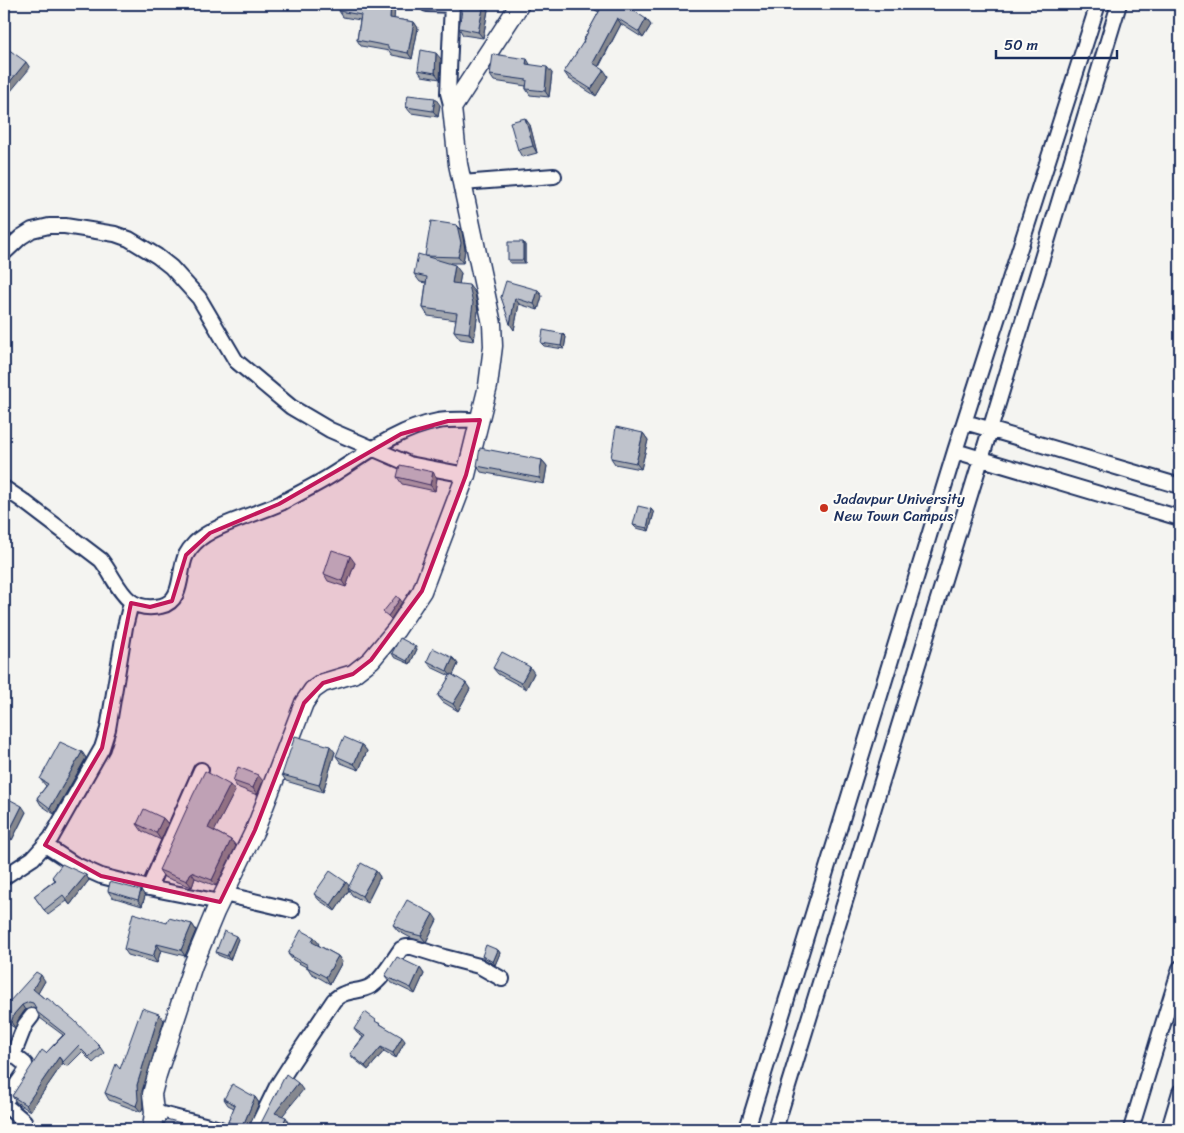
<svg xmlns="http://www.w3.org/2000/svg" width="1184" height="1133" font-family="Sriracha,sans-serif">
  <rect width="100%" height="100%" fill="#f4f4f1"/>
  <filter id="ink" filterUnits="userSpaceOnUse"><feTurbulence type="fractalNoise" baseFrequency=".02" numOctaves="2"/><feDisplacementMap in="SourceGraphic" scale="10" xChannelSelector="R" yChannelSelector="G"/><feConvolveMatrix kernelMatrix="1 2 1 2 8 2 1 2 1" color-interpolation-filters="sRGB"/></filter>
  <g filter="url(#ink)">
    <g fill="none" stroke-linecap="round" stroke-linejoin="round">
      <defs>
        <path id="minor" d="M 427,4 L 452,5
          M 452,108 L 448,93 L 452,4
          M 462,183 L 554,176
          M 4,253 L 21,237 L 32,230 L 49,226 L 65,226 L 115,234 L 129,239 L 157,256 L 171,267 L 199,298 L 236,361 L 291,407 L 330,430 L 409,464 L 466,475
          M 965,422 L 1180,486
          M 955,451 L 1180,518
          M 4,488 L 22,500 L 101,560 C 119,583 124,614 161,606 C 184,601 178,571 186,555 C 188,551 192,546 195,543 C 212,525 258,514 281,503 C 296,495 312,487 327,478 C 363,456 396,429 438,421 C 451,419 466,420 480,420
          M 45,845 L 74,864 L 101,876 L 149,888 L 220,902
          M 4,877 L 33,858 L 51,838 L 102,748 L 108,729 L 125,627 L 131,603
          M 149,888 L 201,770
          M 224,894 L 292,910
          M 154,1112 L 220,1129
          M 22,1129 L 24,1121 L 5,1105 L 4,1103 L 26,1071 L 25,1064 L 15,1056 L 14,1053 L 25,1025 L 32,1016
          M 256,1129 L 277,1086 L 291,1064 L 334,1000 C 345,989 359,993 371,986 C 382,980 393,960 401,949 L 406,947 L 412,947 L 444,957 L 479,966 L 502,979
          M 747,1129 L 955,451 L 1098,4
          M 775,1129 L 990,430 L 1119,4
          M 1131,1129 L 1180,968
          M 1169,1129 L 1180,1092"/>
        <path id="tertiary" d="M 152,1129 L 154,1112 L 152,1094 L 157,1075 L 193,965 L 215,912 L 255,830 L 304,703 L 313,690 L 323,683 L 353,674 L 371,660 L 396,630 L 422,591 L 466,475 L 488,386 L 493,346 L 492,324 L 458,164 L 452,108 L 520,4"/>
      </defs>
      <use href="#minor" stroke="#1b2f5e" stroke-width="18"/>
      <use href="#tertiary" stroke="#1b2f5e" stroke-width="21"/>
      <use href="#minor" stroke="#fdfcf7" stroke-width="14"/>
      <use href="#tertiary" stroke="#fdfcf7" stroke-width="18"/>
    </g>
    <path fill="#a4a8af" stroke="#1b2f5e" d="M 484,4 L 488,10 L 483,38 L 463,35 L 459,28 Z
      M 590,4 L 646,19 L 651,25 L 643,38 L 621,24 L 599,67 L 608,76 L 596,96 L 569,79 L 564,72 L 584,42 L 583,41 L 599,12 L 595,10 Z
      M 339,11 L 395,19 L 414,22 L 418,28 L 412,59 L 392,55 L 389,51 L 361,46 L 357,40 L 360,20 L 343,17 Z
      M 441,59 L 440,79 L 422,76 L 418,70 Z
      M 531,65 L 552,73 L 549,97 L 530,95 L 526,89 L 526,86 L 494,81 L 490,75 Z
      M 440,105 L 438,117 L 411,113 L 406,107 Z
      M 530,125 L 537,153 L 522,157 L 518,150 Z
      M 457,225 L 462,232 L 465,249 L 463,263 L 450,263 L 461,273 L 459,284 L 475,293 L 478,311 L 474,341 L 460,339 L 454,331 L 456,320 L 428,316 L 423,308 L 426,283 L 420,282 L 414,274 L 425,256 Z
      M 525,245 L 525,263 L 510,263 L 508,260 Z
      M 538,290 L 542,296 L 538,310 L 519,304 L 514,330 L 501,297 Z
      M 566,337 L 564,349 L 544,346 L 541,343 Z
      M 643,433 L 648,440 L 641,469 L 615,464 L 611,458 Z
      M 542,460 L 547,466 L 544,484 L 481,472 L 477,466 Z
      M 397,477 L 437,478 L 435,491 L 402,484 Z
      M 651,509 L 654,513 L 649,531 L 636,528 L 633,525 Z
      M 355,563 L 346,587 L 328,581 L 324,574 Z
      M 417,649 L 410,664 L 394,657 L 392,653 Z
      M 453,658 L 458,664 L 453,675 L 470,689 L 458,711 L 443,702 L 438,696 L 450,676 L 431,667 L 427,661 Z
      M 493,668 L 534,673 L 526,689 L 498,674 Z
      M 362,745 L 367,751 L 359,770 L 341,763 L 336,756 Z
      M 82,752 L 86,758 L 54,814 L 41,805 L 37,798 L 46,786 L 40,779 Z
      M 335,752 L 323,792 L 286,781 L 282,775 Z
      M 233,781 L 263,781 L 257,795 L 237,787 Z
      M 235,791 L 214,831 L 231,840 L 236,846 L 216,886 L 195,878 L 192,887 L 164,877 L 159,870 Z
      M 4,793 L 9,799 L 26,812 L 12,840 L 4,836 Z
      M 163,818 L 168,824 L 161,840 L 142,831 L 137,824 Z
      M 376,871 L 380,877 L 367,903 L 352,895 L 349,890 L 335,911 L 319,900 L 314,894 L 349,886 Z
      M 86,875 L 89,880 L 70,905 L 67,901 L 48,915 L 34,896 L 55,880 L 52,877 Z
      M 141,890 L 145,896 L 142,906 L 112,897 L 108,891 Z
      M 437,920 L 426,942 L 411,938 L 398,931 L 393,925 Z
      M 167,923 L 192,924 L 196,930 L 185,956 L 161,950 L 157,963 L 128,955 L 124,949 Z
      M 238,939 L 230,960 L 218,955 L 216,952 Z
      M 319,944 L 318,945 L 338,956 L 342,962 L 330,984 L 311,973 L 308,968 L 293,960 L 288,954 Z
      M 498,950 L 500,953 L 495,965 L 484,959 L 482,956 Z
      M 420,968 L 424,974 L 415,994 L 390,982 L 385,976 Z
      M 45,981 L 38,993 L 100,1047 L 104,1053 L 93,1063 L 82,1052 L 67,1067 L 63,1063 L 30,1111 L 16,1102 L 12,1096 L 46,1053 L 63,1035 L 40,1018 L 37,1012 L 36,1009 L 33,1007 L 25,1010 L 18,1020 L 15,1028 L 4,1021 L 4,999 L 9,1002 Z
      M 164,1020 L 142,1091 L 143,1107 L 141,1112 L 109,1100 L 105,1093 L 120,1069 Z
      M 379,1023 L 405,1041 L 396,1058 L 384,1051 L 368,1070 L 353,1058 L 350,1054 L 363,1037 L 357,1033 L 354,1029 Z
      M 255,1097 L 259,1103 L 248,1129 L 236,1129 L 232,1128 L 228,1122 L 234,1108 L 228,1105 L 224,1099 Z"/>
    <path fill="#86888f" stroke="#1b2f5e" d="M 391,4 L 395,4 L 394,24 L 390,18 Z
      M 484,4 L 488,10 L 483,38 L 478,32 Z
      M 617,18 L 621,24 L 597,69 L 593,63 Z
      M 646,19 L 651,25 L 643,38 L 639,32 Z
      M 414,22 L 418,28 L 412,59 L 408,53 Z
      M 436,53 L 441,59 L 440,79 L 435,73 Z
      M 527,59 L 531,66 L 526,64 Z
      M 26,62 L 30,68 L 6,97 L 4,93 L 4,89 Z
      M 547,67 L 552,73 L 549,97 L 545,91 Z
      M 604,70 L 608,76 L 596,96 L 591,89 Z
      M 435,98 L 440,105 L 438,117 L 433,111 Z
      M 525,118 L 530,125 L 537,153 L 533,146 Z
      M 457,225 L 462,232 L 465,249 L 463,263 L 458,257 Z
      M 523,242 L 525,245 L 525,263 L 523,260 Z
      M 455,265 L 461,273 L 458,291 L 452,283 Z
      M 469,285 L 475,293 L 478,311 L 474,341 L 469,333 Z
      M 538,290 L 542,296 L 538,310 L 534,304 Z
      M 515,298 L 519,304 L 514,330 L 510,324 Z
      M 563,334 L 566,337 L 564,349 L 561,346 Z
      M 643,433 L 648,440 L 641,469 L 636,463 Z
      M 542,460 L 547,466 L 544,484 L 539,478 Z
      M 433,472 L 437,478 L 435,491 L 430,485 Z
      M 651,509 L 654,513 L 649,531 L 647,528 Z
      M 350,556 L 355,563 L 346,587 L 342,581 Z
      M 400,599 L 402,602 L 391,619 L 388,616 Z
      M 415,646 L 417,649 L 410,664 L 407,661 Z
      M 453,658 L 458,664 L 452,677 L 447,671 Z
      M 530,667 L 534,673 L 526,689 L 521,683 Z
      M 466,683 L 470,689 L 458,711 L 453,704 Z
      M 362,745 L 367,751 L 359,770 L 354,764 Z
      M 330,746 L 335,752 L 323,792 L 319,785 Z
      M 82,752 L 86,758 L 54,814 L 50,808 Z
      M 258,775 L 263,781 L 257,795 L 253,788 Z
      M 230,785 L 235,791 L 213,834 L 208,828 Z
      M 22,806 L 26,812 L 12,840 L 8,834 Z
      M 163,818 L 168,824 L 161,840 L 156,833 Z
      M 231,840 L 236,846 L 216,886 L 212,880 Z
      M 376,871 L 380,877 L 367,903 L 362,896 Z
      M 191,872 L 195,878 L 192,887 L 187,881 Z
      M 86,875 L 89,880 L 70,905 L 66,899 Z
      M 346,882 L 351,888 L 348,888 L 349,890 L 335,911 L 331,905 Z
      M 141,890 L 145,896 L 142,906 L 138,900 Z
      M 433,914 L 437,920 L 426,942 L 421,936 Z
      M 192,924 L 196,930 L 185,956 L 181,950 Z
      M 236,936 L 238,939 L 230,960 L 227,956 Z
      M 314,937 L 319,944 L 316,948 L 312,942 Z
      M 157,944 L 161,950 L 157,963 L 153,957 Z
      M 498,950 L 500,953 L 495,965 L 493,962 Z
      M 338,956 L 342,962 L 330,984 L 326,977 Z
      M 420,968 L 424,974 L 415,994 L 411,988 Z
      M 41,975 L 45,981 L 37,995 L 33,989 Z
      M 22,1005 L 25,1010 L 18,1020 L 15,1028 L 11,1022 L 14,1014 Z
      M 159,1014 L 164,1020 L 142,1091 L 143,1107 L 141,1112 L 136,1106 L 137,1085 Z
      M 402,1037 L 405,1041 L 396,1058 L 393,1053 Z
      M 381,1047 L 384,1051 L 368,1070 L 365,1066 Z
      M 59,1057 L 63,1063 L 30,1111 L 26,1105 Z
      M 298,1083 L 303,1090 L 280,1119 L 275,1113 Z
      M 255,1097 L 259,1103 L 248,1129 L 243,1129 L 242,1128 Z
      M 286,1117 L 290,1124 L 288,1129 L 281,1129 Z"/>
    <path fill="#bfc3cc" stroke="#1b2f5e" d="M 340,4 L 391,4 L 390,18 L 414,22 L 408,53 L 388,49 L 388,46 L 357,40 L 361,15 L 339,11 Z
      M 463,4 L 484,4 L 478,32 L 459,28 Z
      M 590,4 L 624,4 L 646,19 L 639,32 L 617,18 L 593,63 L 604,70 L 591,89 L 564,72 L 584,41 L 583,41 L 600,10 Z
      M 8,49 L 26,62 L 4,89 L 4,55 Z
      M 421,50 L 436,53 L 435,73 L 418,70 Z
      M 493,54 L 527,59 L 526,64 L 547,67 L 545,91 L 526,89 L 527,80 L 490,75 Z
      M 408,95 L 435,98 L 433,111 L 406,107 Z
      M 525,118 L 533,146 L 518,150 L 510,122 Z
      M 431,221 L 457,225 L 461,243 L 458,257 L 425,256 Z
      M 508,242 L 523,242 L 523,260 L 508,260 Z
      M 418,254 L 455,265 L 452,283 L 469,285 L 473,303 L 469,333 L 454,331 L 457,313 L 423,308 L 427,277 L 414,274 Z
      M 506,281 L 538,290 L 534,304 L 515,298 L 510,324 L 501,297 Z
      M 543,330 L 563,334 L 561,346 L 541,343 Z
      M 616,427 L 643,433 L 636,463 L 611,458 Z
      M 480,448 L 542,460 L 539,478 L 477,466 Z
      M 400,465 L 433,472 L 430,485 L 397,477 Z
      M 638,506 L 651,509 L 647,528 L 633,525 Z
      M 332,550 L 350,556 L 342,581 L 324,574 Z
      M 396,596 L 400,599 L 388,616 L 383,612 Z
      M 400,638 L 415,646 L 407,661 L 392,653 Z
      M 433,648 L 453,658 L 447,671 L 427,661 Z
      M 502,652 L 530,667 L 521,683 L 493,668 Z
      M 451,674 L 466,683 L 453,704 L 438,696 Z
      M 295,736 L 330,746 L 319,785 L 282,775 Z
      M 344,737 L 362,745 L 354,764 L 336,756 Z
      M 60,742 L 82,752 L 50,808 L 37,798 L 48,784 L 40,779 Z
      M 238,767 L 258,775 L 253,788 L 233,781 Z
      M 205,771 L 230,785 L 208,828 L 231,840 L 212,880 L 191,872 L 187,881 L 159,870 L 193,795 Z
      M 4,793 L 6,794 L 5,797 L 22,806 L 8,834 L 4,832 Z
      M 144,809 L 163,818 L 156,833 L 137,824 Z
      M 361,863 L 376,871 L 362,896 L 348,888 Z
      M 62,864 L 86,875 L 66,899 L 63,895 L 44,910 L 34,896 L 56,880 L 52,877 Z
      M 330,871 L 346,882 L 331,905 L 314,894 Z
      M 110,882 L 141,890 L 138,900 L 108,891 Z
      M 407,900 L 433,914 L 421,936 L 406,932 L 393,925 Z
      M 133,913 L 167,923 L 169,918 L 192,924 L 181,950 L 157,944 L 153,957 L 124,949 Z
      M 301,930 L 314,937 L 312,942 L 338,956 L 326,977 L 307,967 L 308,965 L 288,954 Z
      M 224,931 L 236,936 L 227,956 L 216,952 Z
      M 486,945 L 498,950 L 493,962 L 482,956 Z
      M 397,957 L 420,968 L 411,988 L 385,976 Z
      M 36,972 L 41,975 L 33,989 L 46,1000 L 47,998 L 74,1020 L 100,1047 L 89,1057 L 78,1046 L 63,1062 L 59,1057 L 26,1105 L 12,1096 L 42,1050 L 46,1053 L 65,1034 L 37,1012 L 36,1008 L 33,1003 L 29,1002 L 22,1005 L 14,1014 L 11,1022 L 4,1018 L 4,999 L 9,1002 Z
      M 142,1008 L 159,1014 L 137,1085 L 138,1100 L 136,1106 L 105,1093 L 116,1064 L 120,1069 Z
      M 365,1012 L 376,1020 L 375,1021 L 402,1037 L 393,1053 L 381,1047 L 365,1066 L 350,1054 L 365,1036 L 354,1029 Z
      M 286,1074 L 298,1083 L 275,1113 L 286,1117 L 281,1129 L 265,1129 L 259,1127 Z
      M 232,1084 L 255,1097 L 242,1128 L 228,1122 L 235,1105 L 224,1099 Z
      M 166,1119 L 204,1129 L 163,1129 Z"/>
  </g>
  <path fill="#c2185b" fill-opacity="0.2" stroke="#c2185b" stroke-width="4" stroke-linejoin="round" d="M 480,420 L 466,475 L 422,591 L 371,660 L 353,674 L 323,683 L 304,703 L 255,830 L 220,902 L 101,876 L 45,845 L 102,748 L 131,603 L 150,607 L 172,601 L 186,555 L 210,533 L 279,504 L 401,434 L 448,421 Z"/>
  <circle fill="#c8321e" stroke="#fdfcf7" stroke-width="2" cx="824" cy="508" r="5"/>
  <g text-anchor="middle" stroke-width="4.5" stroke-linejoin="round" paint-order="stroke">
    <g font-size="15" fill="#1b2f5e" stroke="#fdfcf7" text-anchor="start">
      <text x="834" y="504">Jadavpur University<tspan x="834" dy="17">New Town Campus</tspan></text>
    </g>
  </g>
  <rect width="1184" height="1133" fill="none" stroke="#fdfcf7" stroke-width="20"/>
  <rect x="10" y="10" width="1164" height="1113" fill="none" stroke="#1b2f5e" stroke-width="2" filter="url(#ink)"/>
  <path d="M996 50v8h121v-8" fill="none" stroke="#1b2f5e" stroke-width="2.5"/>
  <text x="1004" y="50" font-size="15" fill="#1b2f5e" stroke="#fdfcf7" stroke-width="4" paint-order="stroke">50 m</text>
</svg>
